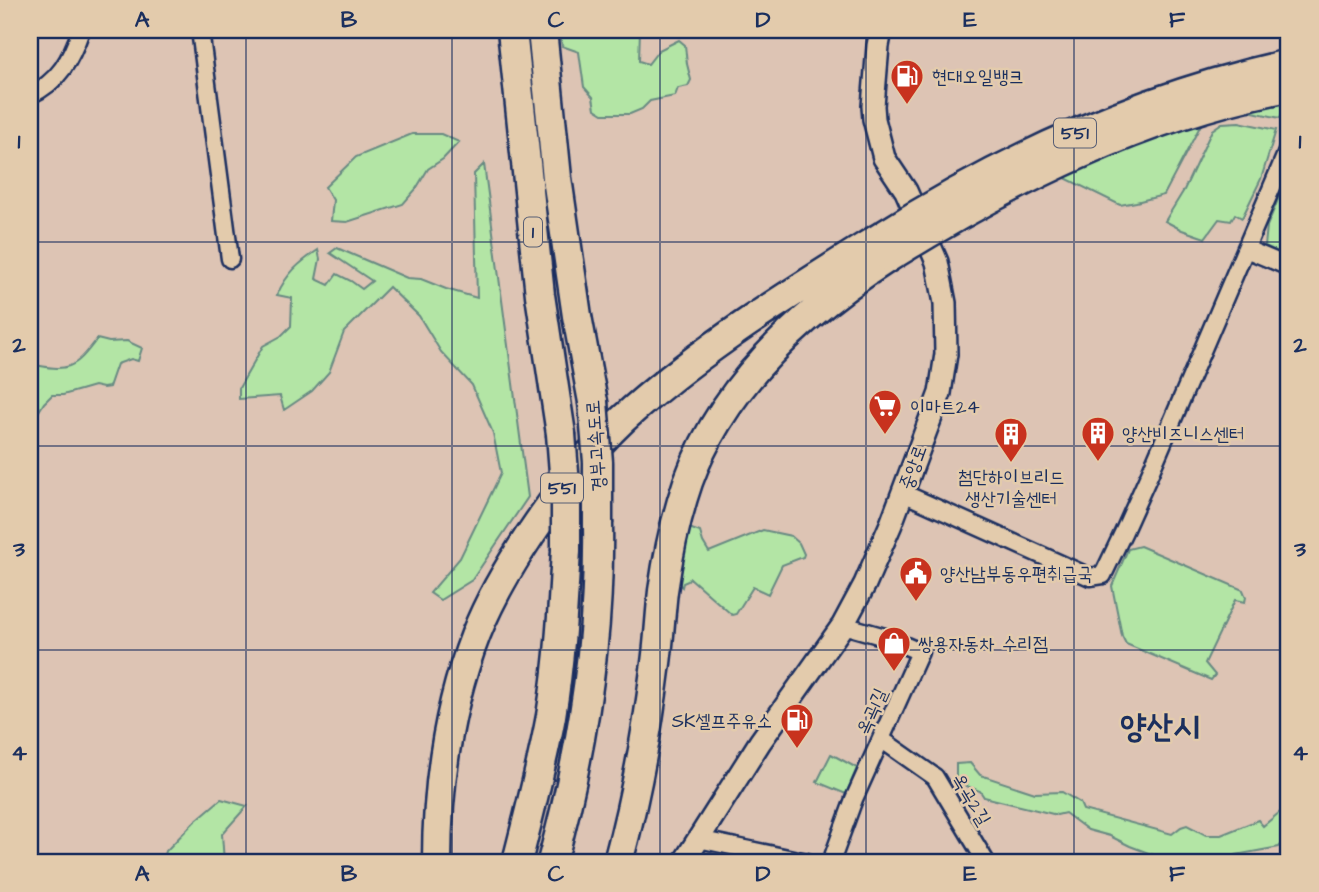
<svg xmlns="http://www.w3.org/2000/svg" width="1319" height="892" font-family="'Architects Daughter','Poor Story',sans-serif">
  <rect width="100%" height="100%" fill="#ddc4b4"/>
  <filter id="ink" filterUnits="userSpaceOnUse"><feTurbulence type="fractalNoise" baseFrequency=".0143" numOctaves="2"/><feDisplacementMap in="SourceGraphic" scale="14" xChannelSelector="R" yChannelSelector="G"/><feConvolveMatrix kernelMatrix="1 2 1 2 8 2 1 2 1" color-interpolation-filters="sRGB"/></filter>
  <g filter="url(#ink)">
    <path fill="#b3e5a5" stroke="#678a82" stroke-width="2" d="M 559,30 L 640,30 L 639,61 L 648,64 L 659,50 L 679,40 L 685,45 L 687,64 L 691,80 L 688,86 L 678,88 L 675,96 L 650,101 L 642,109 L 630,114 L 603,114 L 595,109 L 593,97 L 584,87 L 579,52 L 562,46 Z
      M 1228,94 L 1287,101 L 1280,118 L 1226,106 L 1207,113 L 1164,195 L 1136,202 L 1120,205 L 1061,176 L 1046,155 C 1106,132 1165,108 1228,94 Z
      M 1239,122 L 1276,130 L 1261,179 L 1242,218 L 1235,214 L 1231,221 L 1219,219 L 1205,238 L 1182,230 L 1165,221 L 1184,190 L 1212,130 L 1222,123 Z
      M 412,134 L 441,134 L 459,142 L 443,159 L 428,169 L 416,189 L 403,204 L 347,222 L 331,221 L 333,200 L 325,187 L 356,157 Z
      M 484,164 L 528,497 L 472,580 L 440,600 L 430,593 L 460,558 L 501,473 L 493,433 L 472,385 L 441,352 L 419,316 L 389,287 L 344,332 L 329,372 L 312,391 L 284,410 L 280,396 L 239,399 L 239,388 L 263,346 L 281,336 L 291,326 L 292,298 L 277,295 C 287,273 299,263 318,250 L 320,259 L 316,279 L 329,285 L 337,274 L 351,281 L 362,289 L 372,281 L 330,253 L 337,248 L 407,278 L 421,279 L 446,289 L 477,298 L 474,174 Z
      M 1289,173 L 1289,257 L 1265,246 L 1267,226 Z
      M 97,339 L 109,342 L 127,341 L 142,348 L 138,361 L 131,359 L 117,364 L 109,387 L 103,388 L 94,386 L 63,395 L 52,395 L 44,403 L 34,419 L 30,419 L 30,364 C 68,372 74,370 97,339 Z
      M 689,528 L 700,532 L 703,542 L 709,552 L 763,530 L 791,536 L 799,543 L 804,554 L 803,557 L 782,565 L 768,594 L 753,587 L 736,614 L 732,615 L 690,578 L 688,581 L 683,583 L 682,587 L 678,583 L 677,574 Z
      M 1140,546 L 1243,590 L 1246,597 L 1245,602 L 1235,600 L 1205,663 L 1215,675 L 1211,680 L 1126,644 L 1122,636 L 1112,586 L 1128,549 Z
      M 831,754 L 857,768 L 846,794 L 817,782 Z
      M 970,763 L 980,775 L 1035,793 L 1062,792 L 1080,803 L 1083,810 L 1172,834 L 1181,827 L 1187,825 L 1206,835 L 1221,835 L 1258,820 L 1263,826 L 1280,812 L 1289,815 L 1289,837 L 1279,847 L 1236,855 L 1226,862 L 1172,862 L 1130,846 L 1110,836 L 1088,830 L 1065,813 L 1057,815 L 984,797 L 980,791 L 956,782 L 956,764 Z
      M 221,799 L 247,806 L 222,834 L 224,862 L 163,862 L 166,851 L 194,822 Z"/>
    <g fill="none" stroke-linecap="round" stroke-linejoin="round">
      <defs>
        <path id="minor" d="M 200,30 L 230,259
          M 30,95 C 59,82 71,59 81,30
          M 1246,249 L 1289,267
          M 903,493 L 1090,577 L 1103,575 L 1124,531 L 1150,473 L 1289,147
          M 881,739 L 935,777 L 986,862
          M 698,839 L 807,862
          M 831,862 L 854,799 L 920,652 L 885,637 L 843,625"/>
        <path id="secondary" d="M 684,862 L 760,742 L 843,625 L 865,584 L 891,524 L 940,393 L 946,354 L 945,303 L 937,262 L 906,191 L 884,158 L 874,119 L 873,106 L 878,46 L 881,30"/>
        <path id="motorway" d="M 512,30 L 540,295 L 561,434
          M 542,30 L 557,178 L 577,316 L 593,402
          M 437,862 C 437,785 448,706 476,634 C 494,588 522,545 550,506 C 574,471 601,438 633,410 C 707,345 793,292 876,240
          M 517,862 C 529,814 542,765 551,716 C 560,661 563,605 566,550
          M 552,862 C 582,752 600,638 598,524
          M 618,862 C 635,799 647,735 655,670 C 659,644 660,617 663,591 C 668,555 676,517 688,482 C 723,384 803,312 889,257"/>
      </defs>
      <use href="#minor" stroke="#1b2f5e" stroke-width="21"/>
      <use href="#secondary" stroke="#1b2f5e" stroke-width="26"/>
      <use href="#motorway" stroke="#1b2f5e" stroke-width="33"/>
      <use href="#minor" stroke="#e3cbac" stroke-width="16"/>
      <use href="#secondary" stroke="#e3cbac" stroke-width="21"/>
      <use href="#motorway" stroke="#e3cbac" stroke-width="28"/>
      <defs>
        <path id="motorway-bridge" d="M 876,240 C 1005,158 1140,97 1289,64
          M 889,257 C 1012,181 1145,114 1289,87
          M 593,402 L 598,462 L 598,524
          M 561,434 L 566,498 L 566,550"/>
      </defs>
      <use href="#motorway-bridge" stroke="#1b2f5e" stroke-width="33" stroke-linecap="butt"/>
      <use href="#motorway-bridge" stroke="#e3cbac" stroke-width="28"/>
    </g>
  </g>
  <path fill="none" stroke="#1b2f5e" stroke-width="2" stroke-opacity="0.55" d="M 246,30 L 246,862M 452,30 L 452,862M 660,30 L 660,862M 866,30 L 866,862M 1074,30 L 1074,862M 30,242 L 1289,242M 30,446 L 1289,446M 30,650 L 1289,650"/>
  <defs>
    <symbol id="fuel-pin" viewBox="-11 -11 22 30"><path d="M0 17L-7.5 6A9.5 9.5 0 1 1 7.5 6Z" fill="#c8321e" stroke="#e3cbac"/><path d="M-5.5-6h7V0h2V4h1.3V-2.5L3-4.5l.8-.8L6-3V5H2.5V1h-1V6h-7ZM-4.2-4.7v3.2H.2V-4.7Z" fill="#fff"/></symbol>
    <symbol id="supermarket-pin" viewBox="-11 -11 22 30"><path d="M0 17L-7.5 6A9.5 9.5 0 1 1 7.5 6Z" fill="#c8321e" stroke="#e3cbac"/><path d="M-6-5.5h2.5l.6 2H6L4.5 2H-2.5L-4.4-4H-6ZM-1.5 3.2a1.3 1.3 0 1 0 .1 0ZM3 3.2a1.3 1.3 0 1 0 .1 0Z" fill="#fff"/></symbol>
    <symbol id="building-pin" viewBox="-11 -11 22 30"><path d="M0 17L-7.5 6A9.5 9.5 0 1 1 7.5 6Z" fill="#c8321e" stroke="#e3cbac"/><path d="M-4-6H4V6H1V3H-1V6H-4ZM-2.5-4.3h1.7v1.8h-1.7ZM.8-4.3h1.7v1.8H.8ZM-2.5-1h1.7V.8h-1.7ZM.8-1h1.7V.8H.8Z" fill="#fff"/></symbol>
    <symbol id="civic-pin" viewBox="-11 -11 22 30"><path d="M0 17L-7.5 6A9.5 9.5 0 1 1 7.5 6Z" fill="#c8321e" stroke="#e3cbac"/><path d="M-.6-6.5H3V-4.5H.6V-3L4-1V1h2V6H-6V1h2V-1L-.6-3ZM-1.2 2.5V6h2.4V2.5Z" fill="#fff"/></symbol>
    <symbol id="shop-pin" viewBox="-11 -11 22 30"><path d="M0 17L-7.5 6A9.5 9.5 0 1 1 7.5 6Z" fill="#c8321e" stroke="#e3cbac"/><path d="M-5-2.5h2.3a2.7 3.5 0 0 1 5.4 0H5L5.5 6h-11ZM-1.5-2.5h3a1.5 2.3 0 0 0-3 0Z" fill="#fff"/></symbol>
  </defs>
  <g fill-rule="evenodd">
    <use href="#fuel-pin" x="888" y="57" width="38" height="52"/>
    <use href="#supermarket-pin" x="866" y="387" width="38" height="52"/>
    <use href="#building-pin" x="1079" y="414" width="38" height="52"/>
    <use href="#building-pin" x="992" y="415" width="38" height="52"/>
    <use href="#civic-pin" x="897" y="554" width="38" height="52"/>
    <use href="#shop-pin" x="875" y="624" width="38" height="52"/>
    <use href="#fuel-pin" x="778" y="701" width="38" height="52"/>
  </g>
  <g text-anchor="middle" stroke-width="5" stroke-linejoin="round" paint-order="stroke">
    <g fill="#e3cbac" stroke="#575e75" stroke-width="2">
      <rect x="1054" y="118.5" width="42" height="29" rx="5"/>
      <rect x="524" y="217.5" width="18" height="29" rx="5"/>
      <rect x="541" y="473.5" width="42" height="29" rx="5"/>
    </g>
    <g font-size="18" font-weight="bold" fill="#1b2f5e">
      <text x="1075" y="139">551</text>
      <text x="533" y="238">1</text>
      <text x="562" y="494">551</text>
    </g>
    <g font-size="19" fill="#1b2f5e" stroke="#e3cbac" text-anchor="start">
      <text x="932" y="83">현대오일뱅크</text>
      <text x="910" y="413">이마트24</text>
      <text x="1122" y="440">양산비즈니스센터</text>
      <text x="1011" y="483" text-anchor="middle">첨단하이브리드<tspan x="1011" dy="22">생산기술센터</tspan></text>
      <text x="940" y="580">양산남부동우편취급국</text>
      <text x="918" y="650">쌍용자동차 수리점</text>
      <text x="772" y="727" text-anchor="end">SK셀프주유소</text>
    </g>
    <g font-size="19" fill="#1b2f5e" stroke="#e3cbac">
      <text transform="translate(595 446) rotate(-94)" y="7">경부고속도로</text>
      <text transform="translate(912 467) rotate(-70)" y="7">중앙로</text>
      <text transform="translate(871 711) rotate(-66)" y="7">옥곡1길</text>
      <text transform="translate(972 799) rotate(59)" y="7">옥곡2길</text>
    </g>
    <g font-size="33" font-weight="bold" fill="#1b2f5e" stroke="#e3cbac">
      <text x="1160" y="737">양산시</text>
    </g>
  </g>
  <rect width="1319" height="892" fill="none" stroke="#e3cbac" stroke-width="77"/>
  <rect x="38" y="38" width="1242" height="816" fill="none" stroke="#1b2f5e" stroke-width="2.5"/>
  <g font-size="23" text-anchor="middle" font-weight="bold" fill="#1b2f5e">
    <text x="142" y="27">A</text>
    <text x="349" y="27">B</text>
    <text x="556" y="27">C</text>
    <text x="763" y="27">D</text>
    <text x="970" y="27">E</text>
    <text x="1177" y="27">F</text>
    <text x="19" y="148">1</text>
    <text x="1300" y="148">1</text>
    <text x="19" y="352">2</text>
    <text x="1300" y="352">2</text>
    <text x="19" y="556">3</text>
    <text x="1300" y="556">3</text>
    <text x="19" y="760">4</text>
    <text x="1300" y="760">4</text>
    <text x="142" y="881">A</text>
    <text x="349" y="881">B</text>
    <text x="556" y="881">C</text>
    <text x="763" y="881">D</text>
    <text x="970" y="881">E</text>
    <text x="1177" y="881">F</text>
  </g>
</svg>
